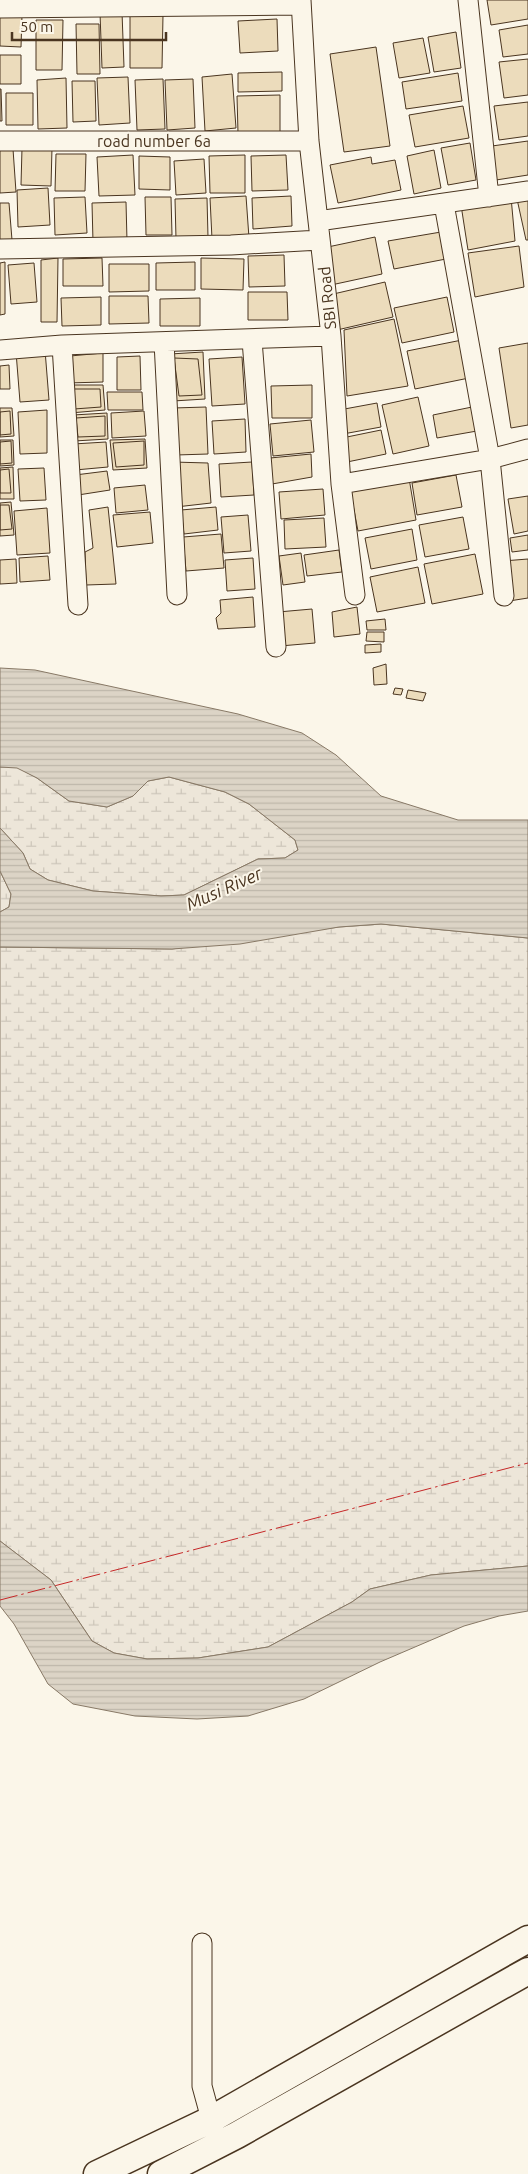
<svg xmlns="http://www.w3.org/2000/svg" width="528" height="2174" font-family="Ubuntu,sans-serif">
  <defs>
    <pattern id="wetland-marsh" width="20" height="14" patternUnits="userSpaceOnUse" patternTransform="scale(1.25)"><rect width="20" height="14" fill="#ede6d9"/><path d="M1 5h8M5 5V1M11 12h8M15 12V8" fill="none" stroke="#cdc6ba"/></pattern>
    <pattern id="water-rules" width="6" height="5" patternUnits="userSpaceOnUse" patternTransform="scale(1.25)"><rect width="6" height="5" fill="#dcd4c6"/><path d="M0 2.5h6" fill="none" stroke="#beb7aa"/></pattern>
  </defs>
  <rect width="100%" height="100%" fill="#fbf6e9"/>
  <path fill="url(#wetland-marsh)" stroke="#887966" d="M 0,767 L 17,767 L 37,778 L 69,801 L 107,807 L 133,796 L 148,781 L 169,777 L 225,792 L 249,804 L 295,840 L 298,850 L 285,858 L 258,859 L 184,895 L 161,896 L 93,891 L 48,880 L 30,869 L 23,853 L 0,828 Z
    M 0,871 L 11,894 L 9,907 L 0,912 Z
    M 381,924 L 528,938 L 528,1566 L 431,1575 L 370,1589 L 352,1602 L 268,1647 L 198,1658 L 147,1659 L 114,1653 L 92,1641 L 51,1580 L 0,1541 L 0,947 L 172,949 L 339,927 Z"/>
  <path fill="url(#water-rules)" stroke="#887966" d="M 0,668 L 35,670 L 238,714 L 302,733 L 336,755 L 381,796 L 458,820 L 528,820 L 528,938 L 381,924 L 339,927 L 240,944 L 172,949 L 0,947 L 0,912 L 9,907 L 11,894 L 0,871 L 0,828 L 23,853 L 30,869 L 48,880 L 93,891 L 161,896 L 184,895 L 258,859 L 285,858 L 298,850 L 295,840 L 249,804 L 225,792 L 169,777 L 148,781 L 133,796 L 107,807 L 69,801 L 37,778 L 17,768 L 0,767 Z
    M 0,1541 L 51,1580 L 92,1641 L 114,1653 L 147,1659 L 198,1658 L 268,1647 L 352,1602 L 370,1589 L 431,1575 L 528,1566 L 528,1611 L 499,1616 L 464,1626 L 380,1662 L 304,1699 L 248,1716 L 197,1719 L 135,1716 L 73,1704 L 48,1684 L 14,1624 L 0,1606 Z"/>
  <path fill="#ecdcbc" stroke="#4a3520" d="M 487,0 L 528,0 L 528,19 L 491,25 Z
    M 122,12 L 124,67 L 102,68 L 100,13 Z
    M 0,14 L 22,15 L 21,47 L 0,46 Z
    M 130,14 L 163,15 L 162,68 L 130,68 Z
    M 277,19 L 278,51 L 240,53 L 238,21 Z
    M 36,20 L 63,20 L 62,70 L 36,70 Z
    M 76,24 L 99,24 L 100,74 L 77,74 Z
    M 528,25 L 528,54 L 503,57 L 499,30 Z
    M 456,32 L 461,68 L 434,72 L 428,37 Z
    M 423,38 L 430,73 L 399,78 L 393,43 Z
    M 376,47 L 390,146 L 344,152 L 330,54 Z
    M 0,55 L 21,55 L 21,84 L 0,84 Z
    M 528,59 L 528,95 L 504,98 L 499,62 Z
    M 282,72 L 282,91 L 238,92 L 238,73 Z
    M 458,73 L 462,101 L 406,109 L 402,82 Z
    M 232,74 L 236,128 L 205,131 L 202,77 Z
    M 128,77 L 130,123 L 99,125 L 97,78 Z
    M 66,78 L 67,128 L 38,129 L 37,80 Z
    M 163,79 L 165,129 L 137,130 L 135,80 Z
    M 193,79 L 195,128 L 167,130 L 165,80 Z
    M 72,81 L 95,81 L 96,121 L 73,122 Z
    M 0,89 L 1,89 L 2,121 L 0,121 Z
    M 6,93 L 33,93 L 33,125 L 6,125 Z
    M 280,95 L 280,132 L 238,133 L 237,96 Z
    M 528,102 L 528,136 L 499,140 L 494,106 Z
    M 463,106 L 469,138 L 415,147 L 409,115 Z
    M 528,141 L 528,175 L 496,180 L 492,146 Z
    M 470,143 L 476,180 L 448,185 L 441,148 Z
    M 22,148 L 52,148 L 51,186 L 21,185 Z
    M 13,149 L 16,192 L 0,193 L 0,150 Z
    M 434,150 L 441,188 L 414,194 L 407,156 Z
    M 56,154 L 86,154 L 85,191 L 55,191 Z
    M 133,155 L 135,195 L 99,196 L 97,157 Z
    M 245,155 L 245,193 L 210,193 L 209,156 Z
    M 286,155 L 288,190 L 252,191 L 251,156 Z
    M 139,156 L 170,157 L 170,190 L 139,189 Z
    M 371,157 L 372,164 L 395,160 L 401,190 L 338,203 L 330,165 Z
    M 204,159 L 206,193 L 176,195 L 174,161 Z
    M 48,188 L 50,225 L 18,227 L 17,190 Z
    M 246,196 L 249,238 L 212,239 L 210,198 Z
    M 291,196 L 292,226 L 253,229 L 252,198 Z
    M 85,197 L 87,233 L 55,235 L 54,198 Z
    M 145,197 L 171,197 L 172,235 L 146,235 Z
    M 511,197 L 515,241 L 468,250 L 461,205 Z
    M 528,197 L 528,240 L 526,240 L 517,199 Z
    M 207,198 L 208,237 L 176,239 L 175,199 Z
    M 126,202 L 127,241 L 93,242 L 92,203 Z
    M 0,203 L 9,203 L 12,240 L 0,241 Z
    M 441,232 L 446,259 L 394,269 L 388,241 Z
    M 375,237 L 382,274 L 331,285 L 323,248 Z
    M 519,246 L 524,287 L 475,297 L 468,253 Z
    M 284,255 L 285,286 L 249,287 L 248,256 Z
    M 58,258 L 57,322 L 41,322 L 41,260 Z
    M 102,258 L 103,286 L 63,286 L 63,259 Z
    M 201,258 L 244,259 L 243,290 L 201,289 Z
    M 5,262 L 5,314 L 0,315 L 0,263 Z
    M 195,262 L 195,290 L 156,290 L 156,263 Z
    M 34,263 L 37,302 L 11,304 L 8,265 Z
    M 109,264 L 149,264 L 149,291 L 109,292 Z
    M 385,282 L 393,317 L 337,330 L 329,295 Z
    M 248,292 L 287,292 L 288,320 L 248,320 Z
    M 109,296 L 148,296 L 149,323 L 109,324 Z
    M 101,297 L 101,325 L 62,326 L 61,298 Z
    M 447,297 L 454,332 L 402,343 L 394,308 Z
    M 200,298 L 200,326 L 160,326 L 160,299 Z
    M 394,319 L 408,386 L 347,396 L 344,330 Z
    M 462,340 L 469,378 L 415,389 L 407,351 Z
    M 528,343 L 528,425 L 511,428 L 499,348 Z
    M 45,350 L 49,400 L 20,402 L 16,352 Z
    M 203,352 L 205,399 L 173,401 L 170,354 Z
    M 103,353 L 103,382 L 67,383 L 70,356 Z
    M 140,356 L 141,390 L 117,390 L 117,357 Z
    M 242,357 L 245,404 L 212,406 L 209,359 Z
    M 174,358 L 198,359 L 202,395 L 179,396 Z
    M 9,365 L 10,389 L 0,389 L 0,366 Z
    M 68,385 L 103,385 L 105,410 L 70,413 Z
    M 312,385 L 312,418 L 272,418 L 271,386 Z
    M 71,389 L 100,389 L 101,407 L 74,409 Z
    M 107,392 L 142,392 L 143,410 L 108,410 Z
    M 418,397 L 429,446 L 393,454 L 382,405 Z
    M 377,403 L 381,427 L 343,434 L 339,410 Z
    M 206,407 L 208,454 L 176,455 L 173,408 Z
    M 472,407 L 477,431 L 437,438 L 433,415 Z
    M 0,408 L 12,408 L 14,436 L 0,437 Z
    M 47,410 L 47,453 L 20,454 L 18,412 Z
    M 10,411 L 11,434 L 0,435 L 0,412 Z
    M 144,411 L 146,436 L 112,438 L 111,413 Z
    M 107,413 L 108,439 L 74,441 L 73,415 Z
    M 105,416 L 105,436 L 78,437 L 76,418 Z
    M 245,419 L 246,452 L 214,454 L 212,421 Z
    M 311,420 L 314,452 L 273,456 L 270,424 Z
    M 381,430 L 386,454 L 347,462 L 342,438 Z
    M 145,439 L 147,468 L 113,470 L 110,440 Z
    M 0,440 L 13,440 L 14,465 L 0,466 Z
    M 11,441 L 12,463 L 0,464 L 0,442 Z
    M 144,441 L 144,465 L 116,467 L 113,443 Z
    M 106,442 L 108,467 L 75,470 L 73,444 Z
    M 311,454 L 312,477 L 272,484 L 270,458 Z
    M 173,462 L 208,463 L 211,503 L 176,507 Z
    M 252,462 L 254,495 L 221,497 L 219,464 Z
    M 13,467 L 14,499 L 0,499 L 0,468 Z
    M 44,468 L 46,500 L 20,501 L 18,469 Z
    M 9,469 L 11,493 L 0,493 L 0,470 Z
    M 107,471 L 110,490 L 78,495 L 75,475 Z
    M 456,475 L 462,507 L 417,515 L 412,483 Z
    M 409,478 L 416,520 L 358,531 L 350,489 Z
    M 145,485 L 148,510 L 116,513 L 114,488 Z
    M 323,489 L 325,515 L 281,519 L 279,492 Z
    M 528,496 L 528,531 L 514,534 L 508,499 Z
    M 11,502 L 14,535 L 0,536 L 0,503 Z
    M 0,505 L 9,505 L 12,529 L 0,530 Z
    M 108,507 L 116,584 L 86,585 L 85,552 L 93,548 L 89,510 Z
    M 216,507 L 218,530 L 184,534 L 181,510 Z
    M 47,508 L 50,553 L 17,555 L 14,511 Z
    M 150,512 L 153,543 L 117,547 L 113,515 Z
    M 248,515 L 251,551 L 224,553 L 221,517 Z
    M 463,517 L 469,549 L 425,557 L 419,525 Z
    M 324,518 L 326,547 L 285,549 L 284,520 Z
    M 412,529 L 417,560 L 371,569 L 365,538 Z
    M 221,534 L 224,568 L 186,571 L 183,537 Z
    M 528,535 L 528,550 L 512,552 L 510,538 Z
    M 339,550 L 342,572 L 307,576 L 304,555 Z
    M 301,553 L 305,582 L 283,585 L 279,556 Z
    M 475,554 L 483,594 L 432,604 L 424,564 Z
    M 48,556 L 50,580 L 20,582 L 19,558 Z
    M 253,558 L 255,589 L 227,591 L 225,560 Z
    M 16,559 L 17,583 L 0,584 L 0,560 Z
    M 528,559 L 528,598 L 509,601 L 503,561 Z
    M 418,567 L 425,603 L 377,612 L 370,577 Z
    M 253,597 L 255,627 L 218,629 L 216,618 L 221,613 L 220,600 Z
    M 357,607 L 360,634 L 334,637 L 332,612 Z
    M 312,609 L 315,643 L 280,646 L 278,612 Z
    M 385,619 L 386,630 L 367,630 L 366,621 Z
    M 367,632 L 384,632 L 384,642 L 366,641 Z
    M 381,644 L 381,652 L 365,653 L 365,645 Z
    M 386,664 L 387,684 L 374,685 L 373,668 Z
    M 395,688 L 403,689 L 401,695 L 393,694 Z
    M 408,690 L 426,693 L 423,701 L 406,698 Z"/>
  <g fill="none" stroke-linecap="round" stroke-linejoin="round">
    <defs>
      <path id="street" d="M 301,0 L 309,141 L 331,336 L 341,484 L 355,595
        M 468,0 L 489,197
        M 0,8 L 301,5
        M 0,141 L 309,141
        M 444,204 L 490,459 L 504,596
        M 318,221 L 528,191
        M 0,249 L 231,245 L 320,240
        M 252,340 L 276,647
        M 164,342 L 177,595
        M 62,345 L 78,605
        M 0,350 L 62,345 L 331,336
        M 341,484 L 490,459 L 528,449
        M 202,1943 L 202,2086 L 214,2130"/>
      <path id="secondary" d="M 97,2174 L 210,2120 L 528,1939
        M 161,2174 L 237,2135 L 528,1971"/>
    </defs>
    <use href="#street" stroke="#4a3520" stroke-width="21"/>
    <use href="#secondary" stroke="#4a3520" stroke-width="29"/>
    <use href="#street" stroke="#fbf6e9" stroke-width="19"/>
    <use href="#secondary" stroke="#fbf6e9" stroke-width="26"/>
    <path stroke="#c62828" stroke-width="1" stroke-dasharray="18 4 2.5 4" stroke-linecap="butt" d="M 0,1600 L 528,1463"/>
  </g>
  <g text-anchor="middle" stroke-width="4" stroke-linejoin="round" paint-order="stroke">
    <g font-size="16" fill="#4a3520" stroke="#fbf6e9">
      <text x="154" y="147">road number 6a</text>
      <text transform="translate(327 298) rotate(-96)" y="6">SBI Road</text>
    </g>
    <g font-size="18" font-style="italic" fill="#4a3520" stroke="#fbf6e9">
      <text transform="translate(224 889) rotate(-24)" y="6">Musi River</text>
    </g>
  </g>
  <path d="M12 32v8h154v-8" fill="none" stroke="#4a3520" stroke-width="2.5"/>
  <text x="20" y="32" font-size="15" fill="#4a3520" stroke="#fbf6e9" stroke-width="4" paint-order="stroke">50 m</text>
</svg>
